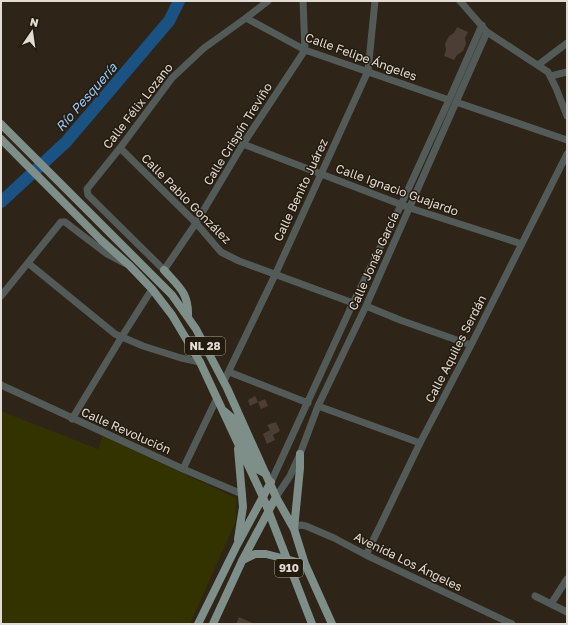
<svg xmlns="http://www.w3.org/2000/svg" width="568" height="625" font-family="'Golos Text',sans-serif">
  <rect width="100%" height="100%" fill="#2e2418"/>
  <path fill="#330" d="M 1,411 L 98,449 L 103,436 L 236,498 L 236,521 L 190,624 L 1,624 Z"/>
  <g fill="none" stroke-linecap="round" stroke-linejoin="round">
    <path stroke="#1a5283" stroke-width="12" d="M 1,202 L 66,142 L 169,21 L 179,1"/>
  </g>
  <path fill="#4c3e34" d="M 457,27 L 468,32 L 465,38 L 466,44 L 463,51 L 457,55 L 454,60 L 444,56 L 446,50 L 445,44 L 449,36 L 454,33 Z
    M 255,396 L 258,402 L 265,399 L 268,406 L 261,409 L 258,402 L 250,406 L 248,400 Z
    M 276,422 L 280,431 L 273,435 L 275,440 L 267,444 L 263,434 L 270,430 L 267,425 Z
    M 239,617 L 255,624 L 236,624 Z"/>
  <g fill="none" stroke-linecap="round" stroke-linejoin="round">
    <path stroke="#535b58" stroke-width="7" d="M 268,1 L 246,18 L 204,48 L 172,78 L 120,148 L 87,189 L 88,195 L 164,270 L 196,223 L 243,144 L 305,50 L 303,1
      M 460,1 L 487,32 L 548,72 L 556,88 L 567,116
      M 246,18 L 305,50 L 449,100
      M 538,65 L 567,43
      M 551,76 L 567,72
      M 456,102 L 567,140
      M 243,144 L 410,208 L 522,244
      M 120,148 L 196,223 L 221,252 L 239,261 L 353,303
      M 28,263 L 115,334 L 143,346 L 181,358 L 200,362
      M 1,296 L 61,222 L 65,222 L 107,254 L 124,263
      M 366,306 L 400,320 L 471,345
      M 229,372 L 308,403
      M 224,381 L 275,275 L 368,71 L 375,1
      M 1,385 L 183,469 L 242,494
      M 318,406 L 420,443
      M 72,419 L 121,338 L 152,289
      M 183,469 L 217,398
      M 271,482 L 353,303 L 401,205 L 449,100 L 482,25
      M 276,497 L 290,476 L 300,454 L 318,406 L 366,306 L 487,32
      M 294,529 L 297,526 L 301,525 L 306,526 L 334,538 L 366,555 L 512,624
      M 366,555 L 420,443 L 471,345 L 567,154
      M 535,596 L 567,612
      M 551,604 L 567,579"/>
    <path stroke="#7e8f89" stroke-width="8" d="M 1,124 L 172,295 L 196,329 L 227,388 L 276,497 L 294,529 L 305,564 L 332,624
      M 1,139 L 101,240 L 130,266 L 152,289 L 172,315 L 200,362 L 263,497 L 312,624
      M 164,270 C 179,287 189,293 188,317
      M 224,411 L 236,421 L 257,469 L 266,474
      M 294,529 L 300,468 L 300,454
      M 238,539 L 243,507 L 238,449
      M 243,560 L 255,554 L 266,554 L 305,564
      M 198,624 L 237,545 L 271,482
      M 213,624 L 242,561 L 276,497"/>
  </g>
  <g text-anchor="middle" stroke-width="3" stroke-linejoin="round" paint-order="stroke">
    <g fill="#241b0f" stroke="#aaa29a" stroke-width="1">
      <rect x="185" y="337" width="40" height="18" rx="3"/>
      <rect x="275" y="559" width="28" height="18" rx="3"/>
    </g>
    <g font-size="11" font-weight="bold" fill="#e3dcd5">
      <text x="205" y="350">NL 28</text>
      <text x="289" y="572">910</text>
    </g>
    <g font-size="12" fill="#e3dcd5" stroke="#241b0f">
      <text transform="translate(361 57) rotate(20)" y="4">Calle Felipe Ángeles</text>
      <text transform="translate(138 106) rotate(-52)" y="4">Calle Félix Lozano</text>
      <text transform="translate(238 134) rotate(-58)" y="4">Calle Crispín Treviño</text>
      <text transform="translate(301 190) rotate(-65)" y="4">Calle Benito Juárez</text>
      <text transform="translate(397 190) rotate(20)" y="4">Calle Ignacio Guajardo</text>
      <text transform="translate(186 199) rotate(45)" y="4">Calle Pablo González</text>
      <text transform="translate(374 261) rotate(-66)" y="4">Calle Jonás García</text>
      <text transform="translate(456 349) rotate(-63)" y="4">Calle Aquiles Serdán</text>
      <text transform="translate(126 431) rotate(24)" y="4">Calle Revolución</text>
      <text transform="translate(408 562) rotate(26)" y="4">Avenida Los Ángeles</text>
    </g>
    <g font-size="13" font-style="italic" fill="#95cafe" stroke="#241b0f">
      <text transform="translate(86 97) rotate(-49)" y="5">Río Pesquería</text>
    </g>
  </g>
  <rect width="568" height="625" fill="none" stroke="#e3dcd5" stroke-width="4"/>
  <g transform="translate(32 32) rotate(13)" stroke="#241b0f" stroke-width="3" paint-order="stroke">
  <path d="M0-3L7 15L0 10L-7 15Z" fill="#e3dcd5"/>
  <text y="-6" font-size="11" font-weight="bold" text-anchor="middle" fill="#e3dcd5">N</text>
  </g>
</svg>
